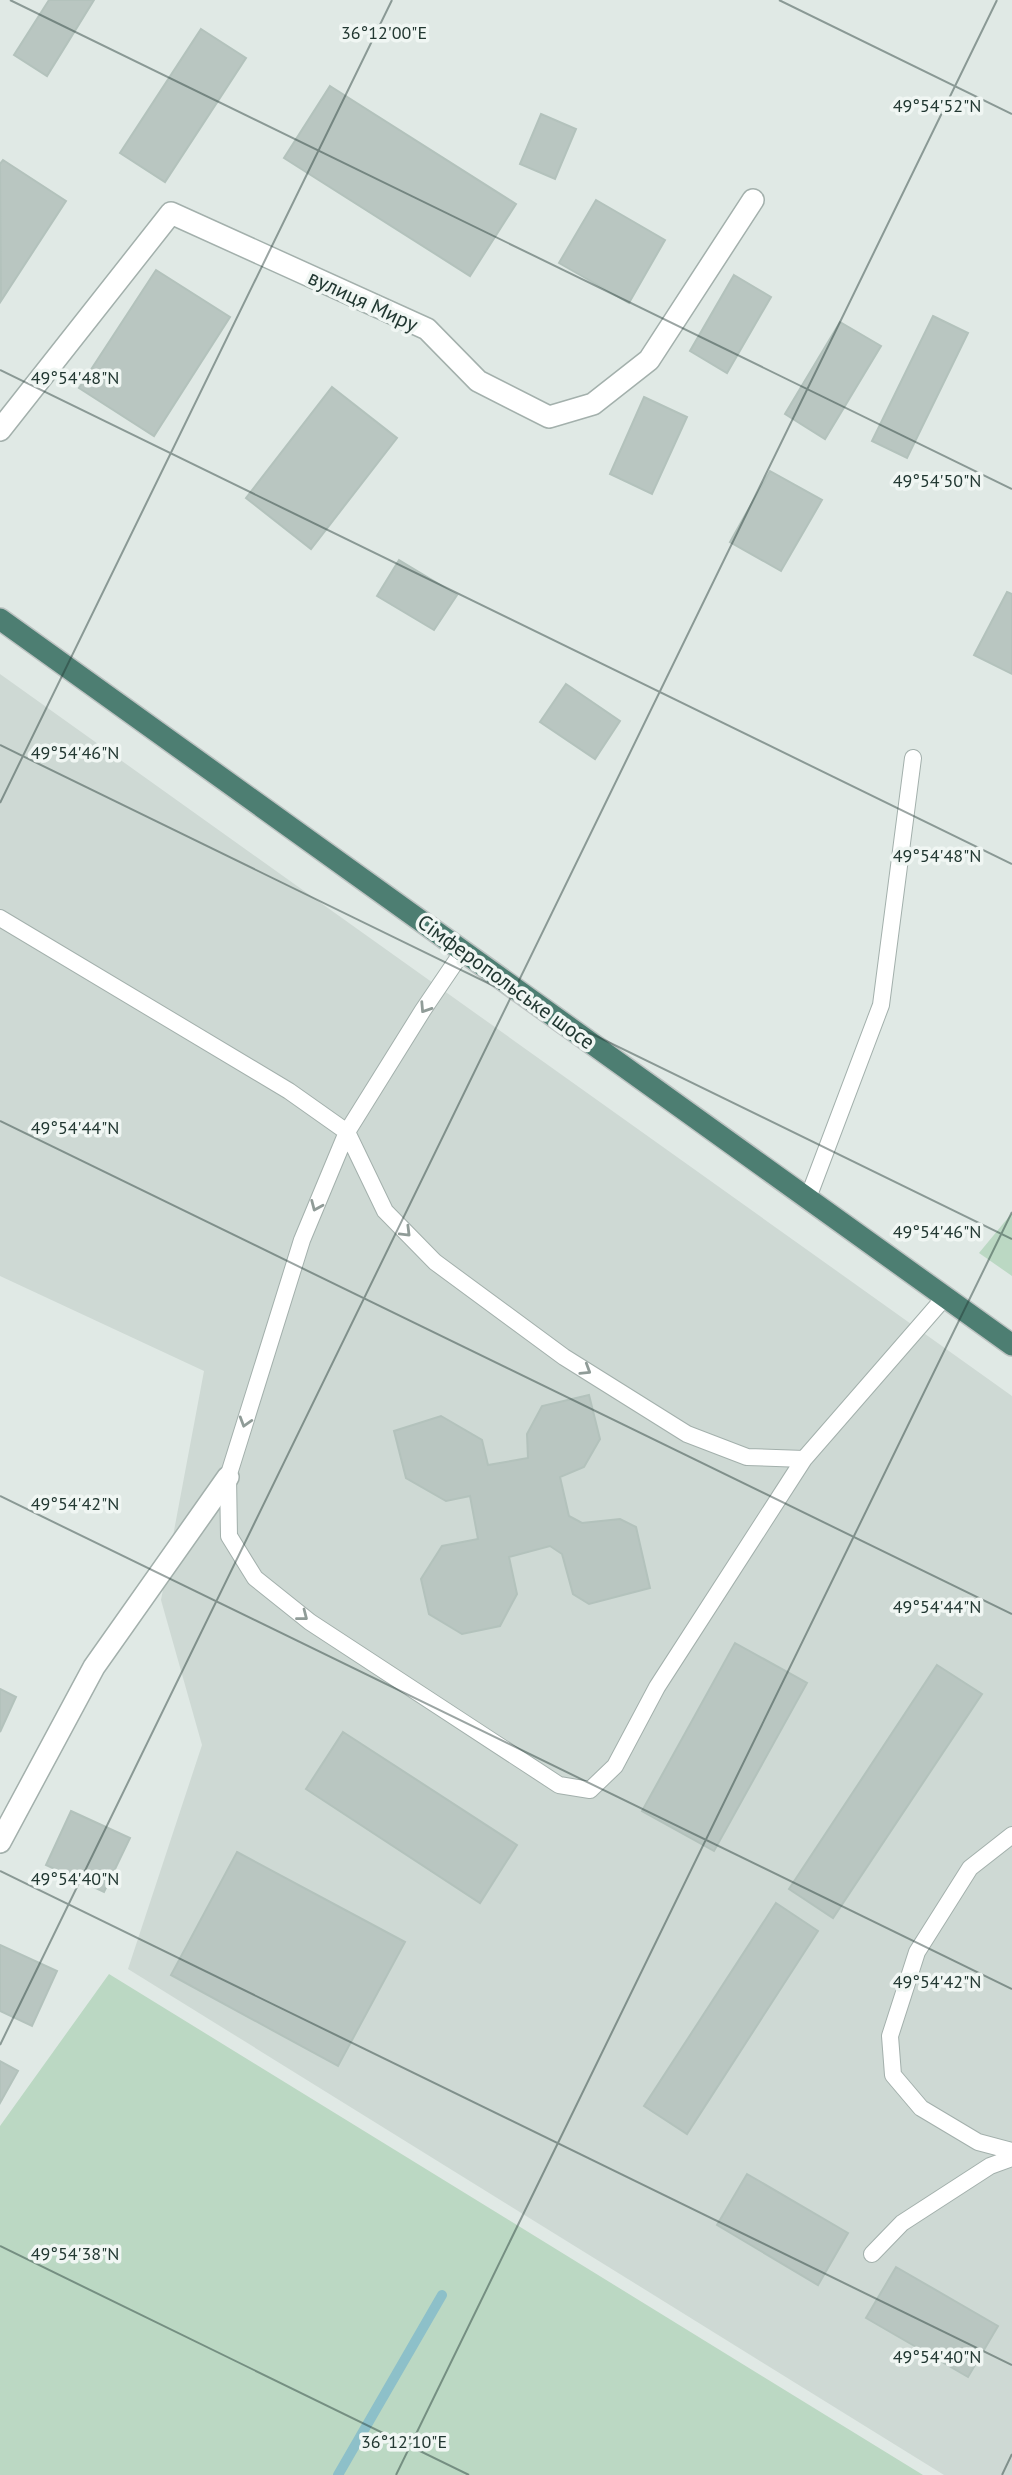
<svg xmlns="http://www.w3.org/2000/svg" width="1012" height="2475" font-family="'PT Sans',sans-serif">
  <rect width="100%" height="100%" fill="#e0e9e5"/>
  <path fill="#ced9d4" d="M 0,674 L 1012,1396 L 1012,2475 L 944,2475 L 128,1969 L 202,1745 L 161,1600 L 204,1371 L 0,1276 Z"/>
  <path fill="#bbd8c3" d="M 1012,1213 L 1012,1276 L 979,1253 Z
    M 109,1974 L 923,2475 L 0,2475 L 0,2126 Z"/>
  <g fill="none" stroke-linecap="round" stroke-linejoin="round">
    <path stroke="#8dc0c9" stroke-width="10" d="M 338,2475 L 442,2295"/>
  </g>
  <path fill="#b9c6c1" stroke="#b3c2bc" stroke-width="2" d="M 49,0 L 94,0 L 47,76 L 14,55 Z
    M 201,29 L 246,58 L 165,182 L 120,153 Z
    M 330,86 L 516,204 L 470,276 L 284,158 Z
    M 541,114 L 576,129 L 555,179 L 520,164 Z
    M 3,160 L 66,201 L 1,301 L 0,164 Z
    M 596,200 L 665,240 L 629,303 L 559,263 Z
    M 156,270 L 230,317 L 154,436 L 79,388 Z
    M 734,275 L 771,297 L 727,373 L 690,351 Z
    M 933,316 L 968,333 L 907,458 L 872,441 Z
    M 840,322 L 881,346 L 825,439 L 785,414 Z
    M 332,387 L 397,438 L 311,549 L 246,498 Z
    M 644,397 L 687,417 L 652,494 L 610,474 Z
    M 770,471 L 822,500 L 781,571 L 730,542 Z
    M 399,560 L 457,595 L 434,630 L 377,596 Z
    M 1007,592 L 1012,594 L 1012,674 L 974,655 Z
    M 566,684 L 620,721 L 595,759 L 540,722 Z
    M 589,1395 L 600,1439 L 584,1467 L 560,1477 L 569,1516 L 582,1523 L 620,1519 L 636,1527 L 650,1588 L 589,1604 L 573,1594 L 562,1554 L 550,1546 L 509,1557 L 517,1594 L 500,1626 L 462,1634 L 429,1614 L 421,1579 L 442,1546 L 478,1539 L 470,1496 L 446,1501 L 406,1478 L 394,1431 L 441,1416 L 482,1440 L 488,1465 L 528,1458 L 527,1434 L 542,1406 Z
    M 735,1643 L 807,1683 L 714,1851 L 642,1811 Z
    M 937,1665 L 982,1694 L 833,1918 L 789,1889 Z
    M 0,1689 L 16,1697 L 0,1732 Z
    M 343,1732 L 517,1845 L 480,1903 L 306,1789 Z
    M 71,1811 L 130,1838 L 104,1892 L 46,1865 Z
    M 237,1852 L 405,1942 L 338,2066 L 171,1975 Z
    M 776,1903 L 818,1931 L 687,2134 L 644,2106 Z
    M 0,1945 L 57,1971 L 32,2026 L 0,2011 Z
    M 0,2061 L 18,2071 L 0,2103 Z
    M 747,2174 L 848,2233 L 818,2285 L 717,2225 Z
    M 896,2267 L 998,2326 L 968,2377 L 866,2318 Z"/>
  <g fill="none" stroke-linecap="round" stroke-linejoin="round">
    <defs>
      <path id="service" d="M 0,918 L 289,1091 L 347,1132 L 385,1211 L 435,1262 L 564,1357 L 687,1434 L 747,1457 L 804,1459
        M 463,951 L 423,1010 L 347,1132 L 302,1240 L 228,1477 L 229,1536 L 255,1578 L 310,1622 L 559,1785 L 590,1790 L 615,1766 L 657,1687 L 804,1459 L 945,1297
        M 808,1198 L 881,1005 L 913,758
        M 1012,1835 L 970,1868 L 917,1952 L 890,2036 L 893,2075 L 921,2108 L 978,2142 L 1012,2151
        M 872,2254 L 902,2223 L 990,2166 L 1012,2158"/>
      <path id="minor" d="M 0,430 L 171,213 L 427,329 L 478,381 L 549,417 L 593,404 L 649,360 L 753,200
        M 0,1842 L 94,1667 L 228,1477"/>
      <path id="trunk" d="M 0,619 L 1012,1345"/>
    </defs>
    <use href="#service" stroke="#a3b0ac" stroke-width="18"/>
    <use href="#minor" stroke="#a3b0ac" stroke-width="24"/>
    <use href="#trunk" stroke="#bdc3c2" stroke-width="24"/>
    <use href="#service" stroke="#fff" stroke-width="16"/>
    <use href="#minor" stroke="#fff" stroke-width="21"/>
    <use href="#trunk" stroke="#4d7e72" stroke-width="21"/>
  </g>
  <defs><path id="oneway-chevron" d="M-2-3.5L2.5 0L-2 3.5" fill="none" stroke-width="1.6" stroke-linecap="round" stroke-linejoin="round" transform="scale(1.75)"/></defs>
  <g stroke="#909c98">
    <use href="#oneway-chevron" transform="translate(425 1008) rotate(123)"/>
    <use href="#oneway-chevron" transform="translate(316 1206) rotate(113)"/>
    <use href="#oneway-chevron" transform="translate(406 1232) rotate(45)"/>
    <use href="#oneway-chevron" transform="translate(586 1370) rotate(32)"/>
    <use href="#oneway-chevron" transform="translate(245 1422) rotate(107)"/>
    <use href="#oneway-chevron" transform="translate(303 1616) rotate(38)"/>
  </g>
  <path fill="none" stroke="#223832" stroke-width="2" stroke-opacity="0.45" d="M 10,0 L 1012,489M 779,0 L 1012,114M 0,370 L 1012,864M 0,745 L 1012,1239M 0,803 L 392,0M 0,1121 L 1012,1614M 0,1496 L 1012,1989M 0,1871 L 1012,2365M 0,2045 L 997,0M 0,2246 L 469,2475M 396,2475 L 1012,1212M 1002,2475 L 1012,2454"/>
  <g text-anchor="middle" stroke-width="7" stroke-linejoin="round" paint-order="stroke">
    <g font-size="21" fill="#223832" stroke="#f0f6f3">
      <text transform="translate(363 301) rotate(25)" y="7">вулиця Миру</text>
      <text transform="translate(506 982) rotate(36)" y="7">Сімферопольське шосе</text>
    </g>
  </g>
  <g font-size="18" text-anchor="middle" fill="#223832" stroke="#f0f6f3" stroke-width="7" stroke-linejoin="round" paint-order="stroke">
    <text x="384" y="39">36°12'00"E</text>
    <text x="937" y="112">49°54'52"N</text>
    <text x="75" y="384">49°54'48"N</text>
    <text x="937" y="487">49°54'50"N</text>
    <text x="75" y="759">49°54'46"N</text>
    <text x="937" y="862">49°54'48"N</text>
    <text x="75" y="1134">49°54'44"N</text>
    <text x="937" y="1238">49°54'46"N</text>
    <text x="75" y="1510">49°54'42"N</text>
    <text x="937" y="1613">49°54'44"N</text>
    <text x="75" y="1885">49°54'40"N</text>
    <text x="937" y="1988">49°54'42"N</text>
    <text x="75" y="2260">49°54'38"N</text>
    <text x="937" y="2363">49°54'40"N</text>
    <text x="404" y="2448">36°12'10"E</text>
  </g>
</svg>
